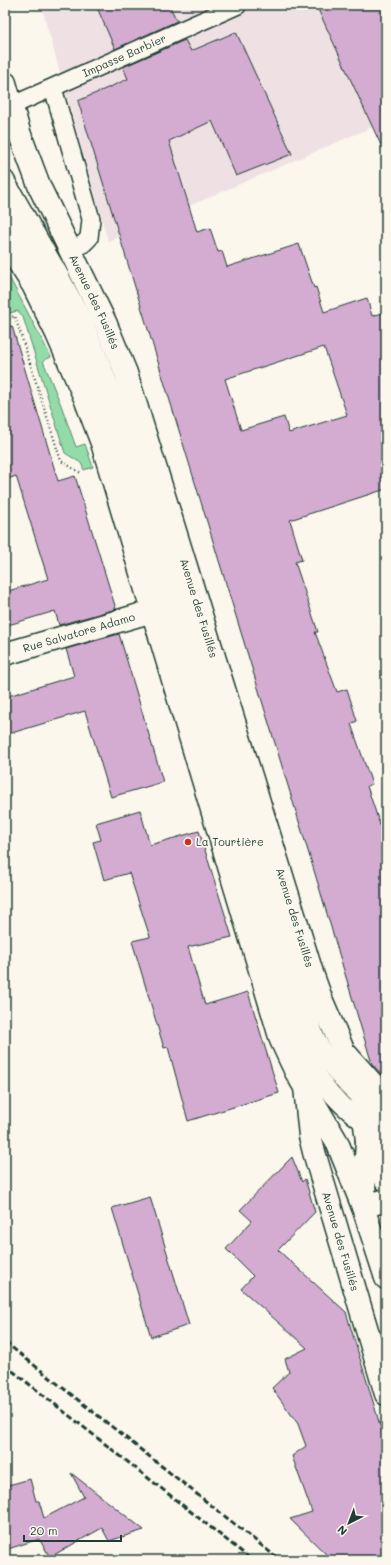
<svg xmlns="http://www.w3.org/2000/svg" width="391" height="1565" font-family="Mali,sans-serif">
  <rect width="100%" height="100%" fill="#fbf7ec"/>
  <filter id="ink" filterUnits="userSpaceOnUse"><feTurbulence type="fractalNoise" baseFrequency=".025" numOctaves="2"/><feDisplacementMap in="SourceGraphic" scale="8" xChannelSelector="R" yChannelSelector="G"/><feConvolveMatrix kernelMatrix="1 2 1 2 8 2 1 2 1" color-interpolation-filters="sRGB"/></filter>
  <g filter="url(#ink)">
    <path fill="#efe0e4" d="M 41,5 L 386,5 L 386,121 L 108,241 Z"/>
    <path fill="#93dba9" stroke="#598c6e" d="M 7,273 L 51,357 L 43,361 L 61,405 L 76,447 L 85,444 L 93,467 L 84,470 L 81,463 L 65,453 L 23,317 L 18,311 L 5,314 L 5,274 Z"/>
    <path fill="#d4acd2" stroke="#1f3d34" fill-rule="evenodd" d="M 96,5 L 169,5 L 177,21 L 115,49 Z
      M 316,5 L 386,5 L 386,156 Z
      M 236,32 L 292,154 L 236,176 L 212,121 L 169,141 L 197,232 L 210,228 L 218,252 L 222,251 L 227,267 L 299,244 L 314,288 L 316,287 L 324,312 L 367,298 L 372,316 L 386,312 L 386,489 L 290,520 L 302,560 L 295,562 L 318,632 L 315,632 L 337,692 L 347,689 L 357,721 L 351,724 L 372,784 L 367,786 L 386,843 L 386,1079 L 372,1064 L 316,877 L 78,101 L 128,79 L 123,67 L 185,40 L 191,51 ZM 324,347 L 347,415 L 289,433 L 284,417 L 241,430 L 225,379 Z
      M 12,326 L 58,481 L 75,476 L 116,609 L 59,625 L 55,611 L 5,626 L 5,592 L 48,579 L 16,476 L 5,480 L 5,327 Z
      M 119,634 L 163,782 L 111,797 L 85,711 L 5,735 L 5,697 L 74,676 L 66,649 Z
      M 140,810 L 150,845 L 199,831 L 232,937 L 188,947 L 205,1005 L 248,992 L 279,1093 L 188,1121 L 168,1047 L 164,1048 L 132,941 L 150,937 L 129,873 L 104,880 L 93,842 L 101,840 L 96,823 Z
      M 292,1157 L 302,1182 L 305,1179 L 315,1212 L 278,1250 L 346,1312 L 386,1445 L 386,1560 L 332,1560 L 290,1519 L 312,1512 L 292,1456 L 306,1446 L 298,1424 L 272,1388 L 289,1372 L 285,1359 L 307,1348 L 241,1289 L 253,1276 L 226,1249 L 252,1221 L 240,1210 Z
      M 150,1197 L 189,1325 L 151,1337 L 112,1208 Z
      M 71,1473 L 144,1530 L 109,1541 L 102,1528 L 50,1557 L 39,1539 L 5,1550 L 5,1486 L 30,1479 L 36,1501 L 39,1501 L 44,1518 L 84,1497 Z"/>
    <g fill="none" stroke-linecap="round" stroke-linejoin="round">
      <defs>
        <g id="service">
          <path d="M 53,88 L 91,219 L 89,238 L 83,244 L 69,250"/>
          <path id="s1" d="M 11,106 L 238,5"/>
          <path d="M 5,179 L 58,272 L 85,324 L 125,422 L 315,1036 C 335,1077 350,1091 386,1119"/>
          <path d="M 5,204 L 61,303 L 85,353 L 113,424 L 298,1032 C 308,1056 318,1081 338,1101 C 352,1116 370,1127 386,1140"/>
        </g>
        <g id="minor">
          <path id="s2" d="M 5,654 L 153,611"/>
          <path id="s3" d="M 305,1087 L 310,1136 L 314,1152 L 386,1394"/>
          <path d="M 367,1141 L 386,1180"/>
        </g>
        <path id="tertiary" d="M 347,1055 L 371,1082 L 386,1096
          M 363,1207 L 386,1200"/>
        <g id="secondary">
          <path id="s4" d="M 5,83 L 20,135 L 40,188 L 105,322 L 126,373 L 313,976 L 322,1001 L 353,1073 L 362,1101 L 367,1141 L 363,1207"/>
          <path d="M 5,241 L 33,285 L 57,334 L 85,398 L 102,443 L 281,1040 L 296,1072 L 337,1142 L 363,1207 L 386,1278"/>
        </g>
      </defs>
      <use href="#service" stroke="#1f3d34" stroke-width="20"/>
      <use href="#minor" stroke="#1f3d34" stroke-width="25"/>
      <use href="#tertiary" stroke="#1f3d34" stroke-width="25"/>
      <use href="#secondary" stroke="#1f3d34" stroke-width="25"/>
      <path stroke="#1f3d34" stroke-width="2.5" stroke-dasharray="1 3" stroke-linecap="butt" d="M 5,320 L 15,316 L 61,461 L 81,473"/>
      <use href="#service" stroke="#fbf7ec" stroke-width="17"/>
      <use href="#minor" stroke="#fbf7ec" stroke-width="22"/>
      <use href="#tertiary" stroke="#fbf7ec" stroke-width="22"/>
      <use href="#secondary" stroke="#fbf7ec" stroke-width="22"/>
      <path stroke="#1f3d34" stroke-width="3" stroke-dasharray="6 3" stroke-linecap="butt" d="M 5,1342 L 280,1560
        M 5,1365 L 252,1560"/>
    </g>
  </g>
  <circle fill="#c8321e" stroke="#fbf7ec" stroke-width="1.5" cx="188" cy="842" r="4"/>
  <g text-anchor="middle" stroke-width="3.5" stroke-linejoin="round" paint-order="stroke">
    <g font-size="11" fill="#1f3d34" stroke="#fbf7ec">
      <text dy="4" stroke="none"><textPath href="#s1" startOffset="124">Impasse Barbier</textPath></text>
      <text dy="4" stroke="none"><textPath href="#s4" startOffset="237">Avenue des Fusillés</textPath></text>
      <text dy="4" stroke="none"><textPath href="#s4" startOffset="561">Avenue des Fusillés</textPath></text>
      <text dy="4" stroke="none"><textPath href="#s2" startOffset="77">Rue Salvatore Adamo</textPath></text>
      <text dy="4" stroke="none"><textPath href="#s4" startOffset="885">Avenue des Fusillés</textPath></text>
      <text dy="4" stroke="none"><textPath href="#s3" startOffset="159">Avenue des Fusillés</textPath></text>
    </g>
    <g font-size="11" fill="#1f3d34" stroke="#fbf7ec" text-anchor="start">
      <text x="196" y="846">La Tourtière</text>
    </g>
  </g>
  <rect width="391" height="1565" fill="none" stroke="#fbf7ec" stroke-width="20"/>
  <rect x="10" y="10" width="371" height="1545" fill="none" stroke="#1f3d34" stroke-width="1.5" filter="url(#ink)"/>
  <g transform="translate(349 1523) rotate(222)" stroke="#fbf7ec" stroke-width="3" paint-order="stroke">
  <path d="M0-3L7 15L0 10L-7 15Z" fill="#1f3d34"/>
  <text y="-6" font-size="11" font-weight="bold" text-anchor="middle" fill="#1f3d34">N</text>
  </g>
  <path d="M24 1535v6h97v-6" fill="none" stroke="#1f3d34" stroke-width="2"/>
  <text x="30" y="1535" font-size="12" fill="#1f3d34" stroke="#fbf7ec" stroke-width="3" paint-order="stroke">20 m</text>
</svg>
